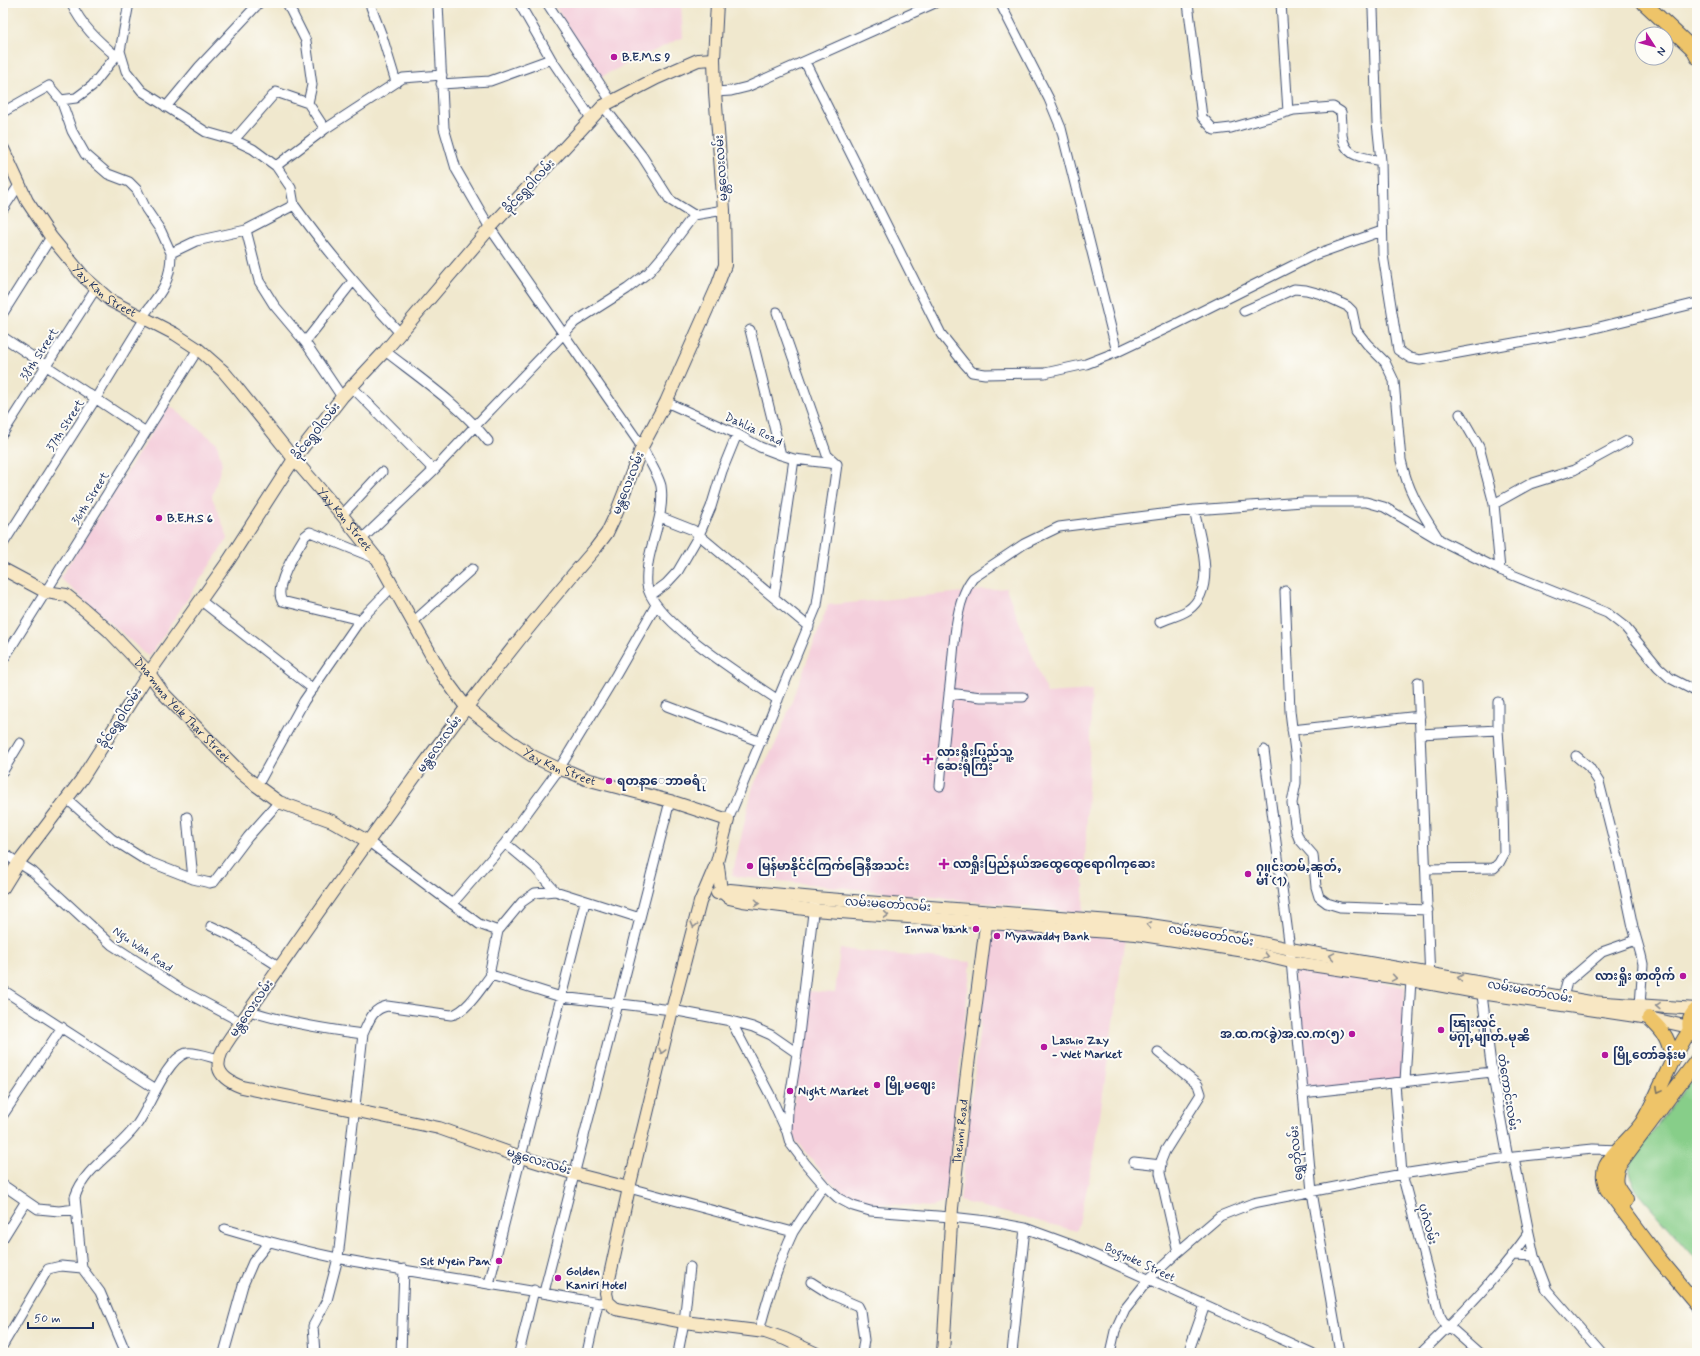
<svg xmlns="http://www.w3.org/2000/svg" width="1700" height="1356" font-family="Mynerve,'Noto Sans Myanmar',sans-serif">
  <rect width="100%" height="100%" fill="#fdfcf7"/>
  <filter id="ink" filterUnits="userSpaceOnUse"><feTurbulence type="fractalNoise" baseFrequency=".025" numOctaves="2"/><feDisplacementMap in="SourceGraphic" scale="8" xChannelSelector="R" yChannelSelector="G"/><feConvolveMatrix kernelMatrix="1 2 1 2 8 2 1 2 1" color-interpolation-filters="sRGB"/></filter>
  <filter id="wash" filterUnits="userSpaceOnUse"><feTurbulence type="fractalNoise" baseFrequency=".012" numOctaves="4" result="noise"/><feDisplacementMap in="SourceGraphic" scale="16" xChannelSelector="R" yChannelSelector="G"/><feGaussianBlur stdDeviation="0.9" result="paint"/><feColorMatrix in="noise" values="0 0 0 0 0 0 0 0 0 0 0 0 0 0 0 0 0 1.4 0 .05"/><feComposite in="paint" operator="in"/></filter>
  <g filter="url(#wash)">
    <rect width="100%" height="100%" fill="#f0e8ce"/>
    <path fill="#f4cfdc" d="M 553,3 L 681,3 L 683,37 L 600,77 Z
      M 169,405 L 217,443 L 222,464 L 212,497 L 228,538 L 149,657 L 60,578 Z
      M 1006,588 L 1047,693 L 1092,690 L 1083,913 L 732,876 L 753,786 L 777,741 L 828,605 Z
      M 991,928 L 1125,937 L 1094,1158 L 1077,1231 L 960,1201 Z
      M 840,949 L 971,962 L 945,1201 L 932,1207 L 867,1203 L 845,1194 L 827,1178 L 796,1141 L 791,1126 L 806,991 L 835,993 Z
      M 1293,966 L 1405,987 L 1403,1082 L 1304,1093 Z"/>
    <path fill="#87ce89" stroke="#517e74" d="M 1697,1072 L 1697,1260 L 1636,1190 L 1629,1173 L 1633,1158 Z"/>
  </g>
  <g filter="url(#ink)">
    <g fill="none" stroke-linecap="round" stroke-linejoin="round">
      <defs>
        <path id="street" d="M 71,3 C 82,26 97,40 116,56
          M 129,3 L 120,51 L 126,71 L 142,91 L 206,132 L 234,140 L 253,149 L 276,166 L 291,188 L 294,205 L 246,230 L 196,241 L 171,253 C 171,283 160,294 142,317
          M 287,3 L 306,41 L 312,85 L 308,103 L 325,129
          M 372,3 L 371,7 L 382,36 L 396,82
          M 438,3 L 444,128 L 456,169 L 490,228 L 642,447 C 647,457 659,476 661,486 C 666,520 644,551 647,585 C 651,620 749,680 778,700
          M 519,3 L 551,59 L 591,118
          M 547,3 L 611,101
          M 1000,3 L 1049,99 L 1061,128 L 1117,352
          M 1188,3 L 1202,117 L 1214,130 L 1231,128 L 1294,110 L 1333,107 L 1341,112 C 1342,120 1342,127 1342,135 C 1345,158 1363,157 1381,161
          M 1281,3 L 1288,112
          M 1371,3 L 1373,9 L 1377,122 L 1381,161 L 1383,255 L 1398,350 L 1410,358 L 1420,360 L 1591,329 L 1697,303
          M 805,62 L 941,334 L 964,363 L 972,372 L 985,374 L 1045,373 L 1086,364 L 1117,352 L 1176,324 L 1314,255 L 1382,231
          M 441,84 L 490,81 L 551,59
          M 715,92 L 731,91 L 747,87 L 935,3
          M 61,100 L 76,98 L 92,86 L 120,51
          M 603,106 L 642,156 L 670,200 L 694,215
          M 166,107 L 199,67 L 259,3
          M 3,112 L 49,86 L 61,100 L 72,131 L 85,154 L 108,174 L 129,182 L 137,190 L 146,209 L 161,231 L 171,253
          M 234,140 L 276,92 L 308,103
          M 276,166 L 325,129 L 403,78 L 442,75
          M 294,205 C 327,251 362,292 400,333
          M 3,209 L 19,185
          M 246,230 L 259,281 L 274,305 L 305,342 L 342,397
          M 1244,311 L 1294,289 L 1306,290 L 1321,294 L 1347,306 L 1352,311 L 1356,330 L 1367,344 L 1385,362 L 1394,381 L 1401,460 C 1408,492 1421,511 1438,538
          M 3,313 L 51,237
          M 750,330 L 781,455
          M 3,337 L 146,432
          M 305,342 L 353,281
          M 385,351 C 421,379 460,405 488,441
          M 352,387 L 434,470
          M 666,402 L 737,434 L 760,447 L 781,455 L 794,459 L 837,464
          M 1460,414 L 1479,447 L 1494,504 L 1500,570
          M 3,433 L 96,288
          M 1494,504 L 1530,484 L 1574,470 L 1627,441
          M 342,515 L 382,472
          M 660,517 L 693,530 L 809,627
          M 362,539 L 434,470 L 476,425 L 575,322 L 627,289 L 649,272 L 667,251 L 694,215 L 724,210
          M 3,544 L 96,398 L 145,318
          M 1285,591 L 1290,711 L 1296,760 L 1296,783 L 1292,803 L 1296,831 L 1299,839 L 1313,855 L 1316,887 L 1319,897 L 1327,903 L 1340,907 L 1428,910
          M 651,595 L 666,584 L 678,571 L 699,535 L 711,507 L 722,471 L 737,434
          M 774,597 L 794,459
          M 200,600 L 313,689
          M 360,620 L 282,601 C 273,587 297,549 305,536 L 310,532 L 377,559
          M 413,622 L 472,569
          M 1160,622 C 1168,618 1181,615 1188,610 C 1218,589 1200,539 1194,510
          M 3,660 L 198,349
          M 1418,682 L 1430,980
          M 949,693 L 981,697 L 1023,697
          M 667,706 L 761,742
          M 1292,730 L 1420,716
          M 1420,734 L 1498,730
          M 1264,750 L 1290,949 L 1312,1192 L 1340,1353
          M 1576,756 L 1589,767 L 1599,782 L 1619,861 L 1633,927 L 1641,955 L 1643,964 L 1640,1005
          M 3,771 L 20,743
          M 257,786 L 304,701 L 360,620 L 392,587
          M 940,786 C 943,749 947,712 951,676 C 954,647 955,600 973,578 L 1024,544 L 1059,527 L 1194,510 L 1303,502 L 1366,502 L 1384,507 L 1438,539 L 1500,570 L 1607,613 L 1625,627 L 1658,667 L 1670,678 L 1697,692
          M 67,799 L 112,839 L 147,861 L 193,879 L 210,883 L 214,882 L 248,837 L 279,802
          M 187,817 L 193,879
          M 728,820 L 817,605 L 837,464 L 827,455 L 777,312
          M 369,842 L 479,924 L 498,931
          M 505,843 L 535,868 L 555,891
          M 3,853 L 33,872 L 112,945 L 183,991 L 241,1022
          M 1426,869 L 1494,868 L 1499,863 L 1504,854 L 1503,803 L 1498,730 L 1498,702
          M 452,904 L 505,843 L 559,769 L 616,675 L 656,605
          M 814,904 L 797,1053 L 788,1110 L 787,1132 L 790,1143 L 805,1163 L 824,1185 L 838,1198 L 853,1206 L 870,1211 L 951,1217 L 987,1221 L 1025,1228 L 1077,1247 L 1312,1353
          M 640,918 L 555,891 L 535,893 L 522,902 L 498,931 L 490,970 L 491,975 L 561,997 L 672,1010 L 731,1021 L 753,1027 L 771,1035 L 797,1053
          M 211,926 L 230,935 L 280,967
          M 1481,987 L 1492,1072 L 1508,1158
          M 3,990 L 156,1089
          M 1563,997 L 1567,982 L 1602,952 L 1636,940
          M 250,1011 C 287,1023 324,1029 363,1034
          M 731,1021 L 769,1093 L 786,1130
          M 1158,1052 L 1198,1085 L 1201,1094 L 1165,1151 L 1161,1161 L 1160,1173 L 1178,1252
          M 1405,1081 L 1411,980
          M 1395,1083 L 1402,1174 L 1439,1314 L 1443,1321 L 1479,1353
          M 1302,1093 L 1492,1072
          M 3,1115 L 62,1027
          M 1134,1162 L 1161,1165
          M 3,1185 L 38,1209 L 59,1211 L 76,1209
          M 629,1188 L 793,1232 L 824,1185
          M 225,1229 C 262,1240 299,1250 337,1258 C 423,1275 511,1286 598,1303 L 608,1302
          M 1529,1233 L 1534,1256 L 1547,1290 L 1602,1353
          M 3,1238 L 26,1201
          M 1513,1255 L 1534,1256
          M 811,1282 L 830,1294 L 858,1306 L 860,1310 L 864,1340 L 862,1353
          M 489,1284 L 585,902
          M 544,1292 L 670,801
          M 759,1331 C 768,1297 778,1264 793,1232
          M 3,1345 L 48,1269 L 61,1266 L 82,1268
          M 126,1353 L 100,1292 L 82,1268 L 75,1197 C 85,1166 120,1150 138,1123 C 150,1106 166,1060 186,1053 C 194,1051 210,1057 218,1059
          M 224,1353 L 243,1285 L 253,1262 L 269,1242
          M 315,1353 L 313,1326 L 327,1300 L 338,1258 L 363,1034 C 369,1021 372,1009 387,1006 L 451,1015 C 466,1013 482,987 491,975
          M 401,1353 L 404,1269
          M 519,1353 L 534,1290
          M 587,1353 L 598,1303
          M 678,1353 L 684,1322 L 690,1267
          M 1012,1353 L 1025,1228
          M 1110,1353 L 1115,1331 L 1125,1309 L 1149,1279 L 1178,1252 L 1220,1216 L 1253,1203 L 1402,1174 L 1514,1157 L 1593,1149 L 1620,1150
          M 1188,1353 L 1205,1305
          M 1421,1353 C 1460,1316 1498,1277 1529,1233 L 1514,1157"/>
        <g id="secondary">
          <path id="s1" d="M 3,149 L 27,201 L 51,237 L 84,277 L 111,301 L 175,334 L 198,349 L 223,371 L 234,384 L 294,459 L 342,515 L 378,560 L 443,676 L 466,707 L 510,741 L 534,757 L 559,769 L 570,772 L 586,779 L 670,801 L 728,820 L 717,862 L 700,902 L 672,1010 L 629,1188 L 606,1293 L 608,1302 L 616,1309 L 684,1322 L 765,1332 L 785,1339 L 815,1353"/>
          <path id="s2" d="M 3,569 L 46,592 L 66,595 L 85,610 L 109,631 L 149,673 L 163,693 L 241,773 L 257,786 L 279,802 L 332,821 L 369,842"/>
          <path d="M 718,866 L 721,891 L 729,898 L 742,901 L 813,910 L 1136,934 L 1245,951 L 1291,962 L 1411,980 L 1481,993 L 1649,1018 L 1689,1027"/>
          <path d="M 3,888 L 19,862 L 81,780 L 149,673 L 229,560 L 294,459 L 342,397 L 385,351 L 490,228 L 603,106 L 657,78 L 698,60 L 714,59"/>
          <path d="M 717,893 L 730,890 L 815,898 L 1137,923 L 1248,940 L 1290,949 L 1590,1002 L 1697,1009"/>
          <path d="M 629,1188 L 582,1176 L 521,1157 L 439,1128 L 242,1087 C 213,1076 213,1062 230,1038 C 347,872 461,702 595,549 L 607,533 L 615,516 L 642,447 L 666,402 L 717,287 L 725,265 L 724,210 L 715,92 L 714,59 L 717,3"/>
          <path id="s3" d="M 943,1353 L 952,1208 L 966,1081 L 987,917"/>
        </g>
        <path id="primary" d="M 1644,3 L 1693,49 L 1697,57
          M 1649,1018 C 1665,1033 1670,1040 1672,1062
          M 1690,1030 C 1670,1059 1660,1093 1642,1123 C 1632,1138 1614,1149 1606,1166 C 1602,1174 1604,1180 1607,1189 L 1660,1260 L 1697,1304
          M 1696,1036 L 1690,1030 C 1688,1021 1690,1015 1697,1009
          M 1626,1200 C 1615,1186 1613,1183 1618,1166 L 1697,1060"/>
      </defs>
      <use href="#street" stroke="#3b4b6f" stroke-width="11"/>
      <use href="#secondary" stroke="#3b4b6f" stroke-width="14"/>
      <use href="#primary" stroke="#3b4b6f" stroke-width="16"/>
      <use href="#street" stroke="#fff" stroke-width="9"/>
      <use href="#secondary" stroke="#f8e7c3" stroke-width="12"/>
      <use href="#primary" stroke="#eec469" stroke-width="14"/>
    </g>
    <defs><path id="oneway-chevron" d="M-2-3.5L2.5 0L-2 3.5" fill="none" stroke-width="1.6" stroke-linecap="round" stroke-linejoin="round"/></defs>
    <g stroke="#8a8b90">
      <use href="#oneway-chevron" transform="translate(757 903) rotate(7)"/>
      <use href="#oneway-chevron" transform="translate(886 915) rotate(5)"/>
      <use href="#oneway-chevron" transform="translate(694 925) rotate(105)"/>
      <use href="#oneway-chevron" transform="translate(1149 925) rotate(-172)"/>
      <use href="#oneway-chevron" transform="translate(1266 956) rotate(13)"/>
      <use href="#oneway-chevron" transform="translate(1332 956) rotate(-170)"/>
      <use href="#oneway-chevron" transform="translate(1394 978) rotate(9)"/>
      <use href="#oneway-chevron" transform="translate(1460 978) rotate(-170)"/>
      <use href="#oneway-chevron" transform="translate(1658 1006) rotate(-178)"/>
      <use href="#oneway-chevron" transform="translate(662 1051) rotate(104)"/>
    </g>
    <use stroke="#7a7263" href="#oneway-chevron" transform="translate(1659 1090) rotate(118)"/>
  </g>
  <g fill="#b5179e" stroke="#fdfcf7" stroke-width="1.5">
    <circle cx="614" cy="57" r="4"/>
    <circle cx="159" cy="518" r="4"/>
    <path d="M926 753h4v4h4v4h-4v4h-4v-4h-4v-4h4z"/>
    <circle cx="609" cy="781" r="4"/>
    <path d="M942 858h4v4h4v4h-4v4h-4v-4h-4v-4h4z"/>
    <circle cx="750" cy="866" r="4"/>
    <circle cx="1248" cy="874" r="4"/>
    <circle cx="976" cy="929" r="4"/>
    <circle cx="997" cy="936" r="4"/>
    <circle cx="1683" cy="976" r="4"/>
    <circle cx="1441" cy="1030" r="4"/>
    <circle cx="1352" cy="1034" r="4"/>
    <circle cx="1044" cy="1047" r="4"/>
    <circle cx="1605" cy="1055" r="4"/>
    <circle cx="877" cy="1085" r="4"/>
    <circle cx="790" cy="1091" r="4"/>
    <circle cx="499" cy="1261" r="4"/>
    <circle cx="558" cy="1278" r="4"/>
  </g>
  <g text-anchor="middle" stroke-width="4" stroke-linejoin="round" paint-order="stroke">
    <g font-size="12" font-weight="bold" fill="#1b2f5e" stroke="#fdfcf7" text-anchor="start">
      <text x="622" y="61">B.E.M.S 9</text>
      <text x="167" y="522">B.E.H.S 6</text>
      <text x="937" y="756">လားရှိုးပြည်သူ့<tspan x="937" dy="14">ဆေးရုံကြီး</tspan></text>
      <text x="617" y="785">ရတနာေဘာဓရံု</text>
      <text x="953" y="868">လာရှိုးပြည်နယ်အထွေထွေရောဂါကုဆေး</text>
      <text x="758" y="870">မြန်မာနိုင်ငံကြက်ခြေနီအသင်း</text>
      <text x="1256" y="871">ႁူင်းတမ်ႇၼူတ်ႇ<tspan x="1256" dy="14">မၢႆ (1)</tspan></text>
      <text x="968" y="933" text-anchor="end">Innwa bank</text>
      <text x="1005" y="940">Myawaddy Bank</text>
      <text x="1675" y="980" text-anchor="end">လားရှိုး စာတိုက်</text>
      <text x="1449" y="1027">ၽြႃးလူင်<tspan x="1449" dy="14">မႁႃႇမျၢတ်ႉမုၼိ</tspan></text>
      <text x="1344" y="1038" text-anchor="end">အ.ထ.က(ခွဲ)အ.လ.က(၅)</text>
      <text x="1052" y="1044">Lashio Zay<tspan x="1052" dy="14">- Wet Market</tspan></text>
      <text x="1613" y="1059">မြို့တော်ခန်းမ</text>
      <text x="885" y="1089">မြို့မဈေး</text>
      <text x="798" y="1095">Night Market</text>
      <text x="491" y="1265" text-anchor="end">Sit Nyein Pan</text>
      <text x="566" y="1275">Golden<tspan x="566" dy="14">Kaniri Hotel</tspan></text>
    </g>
    <g font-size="12" fill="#1b2f5e" stroke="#fdfcf7">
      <text transform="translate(721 168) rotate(-94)" y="4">မန္တလေးလမ်း</text>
      <text transform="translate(529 186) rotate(-47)" y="4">ခိုင်ရွှေဝါလမ်း</text>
      <text dy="4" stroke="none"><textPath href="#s1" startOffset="177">Yay Kan Street</textPath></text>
      <text transform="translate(39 354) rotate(-57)" y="4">38th Street</text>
      <text transform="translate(65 425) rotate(-57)" y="4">37th Street</text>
      <text transform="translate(754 429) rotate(25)" y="4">Dahlia Road</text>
      <text transform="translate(316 431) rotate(-52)" y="4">ခိုင်ရွှေဝါလမ်း</text>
      <text transform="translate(628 483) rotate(-68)" y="4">မန္တလေးလမ်း</text>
      <text transform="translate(90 498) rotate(-58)" y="4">36th Street</text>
      <text dy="4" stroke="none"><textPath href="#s1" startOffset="513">Yay Kan Street</textPath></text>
      <text dy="4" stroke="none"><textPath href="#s2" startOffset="233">Dhamma Yeik Thar Street</textPath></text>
      <text transform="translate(120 718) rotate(-58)" y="4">ခိုင်ရွှေဝါလမ်း</text>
      <text transform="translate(439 744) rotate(-54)" y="4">မန္တလေးလမ်း</text>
      <text dy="4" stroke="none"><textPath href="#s1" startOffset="849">Yay Kan Street</textPath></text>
      <text transform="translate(888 904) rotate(4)" y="4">လမ်းမတော်လမ်း</text>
      <text transform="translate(1211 935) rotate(9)" y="4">လမ်းမတော်လမ်း</text>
      <text transform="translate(143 949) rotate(35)" y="4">Ngu Wah Road</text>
      <text transform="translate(1530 991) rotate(10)" y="4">လမ်းမတော်လမ်း</text>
      <text transform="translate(251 1008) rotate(-55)" y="4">မန္တလေးလမ်း</text>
      <text transform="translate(1508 1092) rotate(81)" y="4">တံကောင်းလမ်း</text>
      <text dy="4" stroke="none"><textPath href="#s3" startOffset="222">Theinni Road</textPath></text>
      <text transform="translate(1296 1153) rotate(-95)" y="4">ရွှေဘိုလမ်း</text>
      <text transform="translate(539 1161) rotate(17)" y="4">မန္တလေးလမ်း</text>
      <text transform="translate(1428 1224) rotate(75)" y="4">ပုဂံလမ်း</text>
      <text transform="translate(1140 1262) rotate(25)" y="4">Bogyoke Street</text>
    </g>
  </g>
  <rect width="1700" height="1356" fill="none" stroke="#fdfcf7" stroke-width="16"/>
  <g transform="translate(1654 46) rotate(126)"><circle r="19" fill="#fdfcf7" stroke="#a3aaba"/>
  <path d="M0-3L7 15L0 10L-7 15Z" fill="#b5179e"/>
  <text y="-6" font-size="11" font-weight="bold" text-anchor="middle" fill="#1b2f5e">N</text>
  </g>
  <path d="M28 1322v6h65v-6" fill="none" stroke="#1b2f5e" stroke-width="2"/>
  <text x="34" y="1322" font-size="12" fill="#1b2f5e" stroke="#fdfcf7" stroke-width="3" paint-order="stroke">50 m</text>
</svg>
